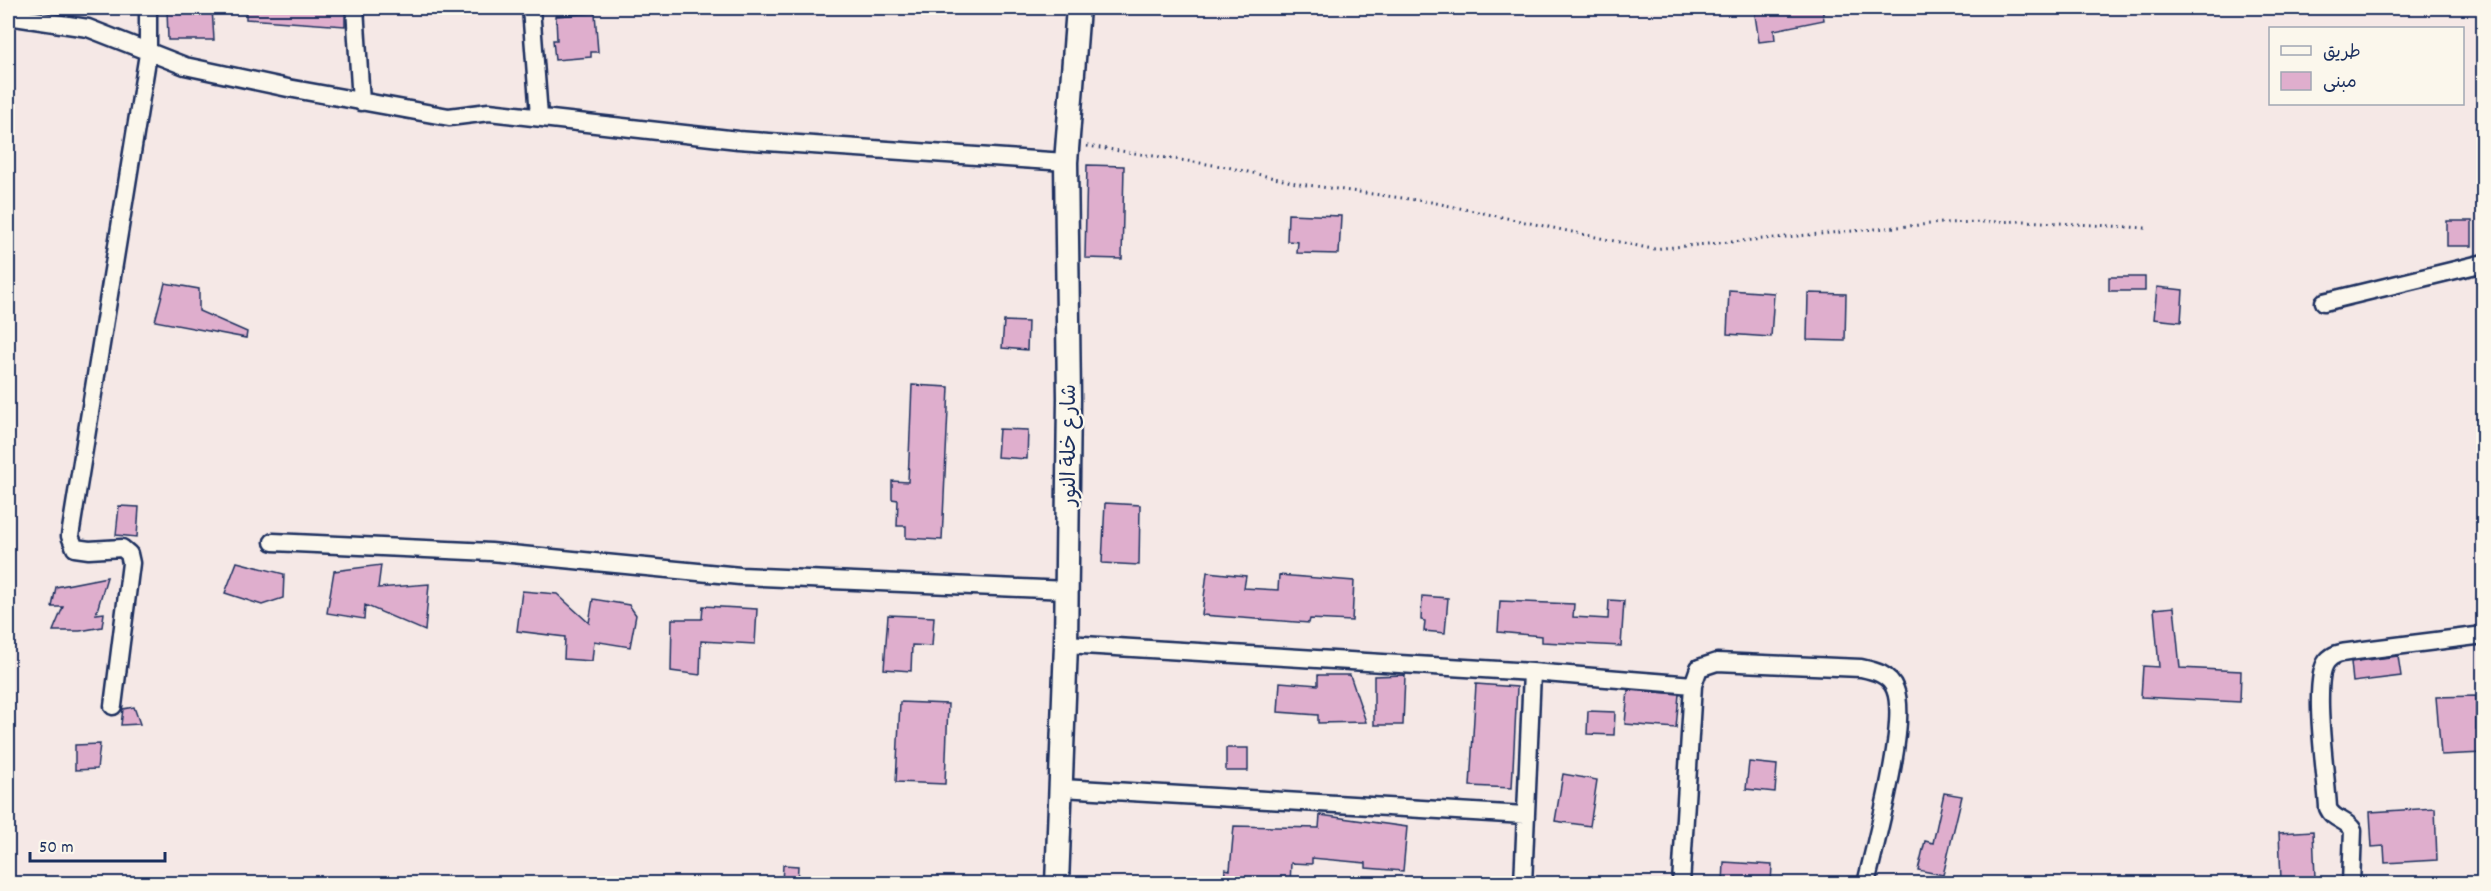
<svg xmlns="http://www.w3.org/2000/svg" width="2491" height="891" font-family="Dekko,'Playpen Sans Arabic',sans-serif">
  <rect width="100%" height="100%" fill="#f5e8e6"/>
  <filter id="ink" filterUnits="userSpaceOnUse"><feTurbulence type="fractalNoise" baseFrequency=".0167" numOctaves="2"/><feDisplacementMap in="SourceGraphic" scale="12" xChannelSelector="R" yChannelSelector="G"/><feConvolveMatrix kernelMatrix="1 2 1 2 8 2 1 2 1" color-interpolation-filters="sRGB"/></filter>
  <g filter="url(#ink)">
    <path fill="#dfaecd" stroke="#1b2f5e" stroke-width="1.5" d="M 167,8 L 212,8 L 214,40 L 168,40 Z
      M 246,8 L 308,8 L 345,13 L 345,26 L 246,19 Z
      M 1754,8 L 1822,8 L 1824,20 L 1774,30 L 1775,40 L 1759,42 Z
      M 595,13 L 598,52 L 591,52 L 591,57 L 555,60 L 553,40 L 557,40 L 556,16 Z
      M 1087,165 L 1124,166 L 1122,259 L 1085,258 Z
      M 1288,214 L 1341,216 L 1339,254 L 1297,253 L 1298,242 L 1287,241 Z
      M 2447,221 L 2472,221 L 2472,246 L 2447,246 Z
      M 2109,277 L 2145,277 L 2145,291 L 2109,291 Z
      M 165,283 L 199,289 L 199,311 L 247,332 L 246,338 L 155,321 Z
      M 2157,287 L 2183,290 L 2181,322 L 2154,319 Z
      M 1729,290 L 1774,293 L 1771,337 L 1727,334 Z
      M 1808,293 L 1846,294 L 1845,341 L 1807,340 Z
      M 1004,321 L 1028,322 L 1027,350 L 1002,348 Z
      M 912,385 L 949,387 L 942,540 L 906,538 L 906,526 L 897,526 L 898,500 L 892,499 L 892,481 L 908,482 Z
      M 999,429 L 1028,430 L 1027,459 L 997,457 Z
      M 1105,503 L 1140,505 L 1139,565 L 1102,563 Z
      M 119,506 L 139,507 L 137,537 L 116,535 Z
      M 237,562 L 284,574 L 283,598 L 262,605 L 225,593 Z
      M 381,565 L 378,588 L 429,584 L 425,631 L 365,605 L 364,619 L 327,613 L 334,571 Z
      M 1207,572 L 1246,576 L 1244,588 L 1278,590 L 1279,575 L 1354,581 L 1352,621 L 1310,619 L 1309,623 L 1202,615 Z
      M 107,577 L 96,614 L 104,613 L 102,627 L 80,631 L 53,631 L 63,607 L 52,607 L 56,587 Z
      M 522,591 L 557,594 L 589,623 L 593,599 L 629,605 L 636,615 L 630,647 L 594,641 L 592,661 L 564,659 L 565,637 L 517,631 Z
      M 1422,596 L 1448,598 L 1445,633 L 1424,631 L 1425,621 L 1421,620 Z
      M 1609,600 L 1624,601 L 1621,646 L 1542,642 L 1542,636 L 1498,632 L 1500,601 L 1574,604 L 1573,617 L 1608,619 Z
      M 703,606 L 757,609 L 755,644 L 701,641 L 700,675 L 671,671 L 672,619 L 702,619 Z
      M 2174,607 L 2180,668 L 2241,671 L 2240,702 L 2141,697 L 2143,666 L 2159,667 L 2154,609 Z
      M 888,615 L 934,617 L 932,646 L 912,645 L 911,671 L 884,669 Z
      M 2398,656 L 2401,676 L 2353,682 L 2351,662 Z
      M 1318,675 L 1350,675 L 1366,722 L 1318,723 L 1318,715 L 1278,712 L 1280,682 L 1318,685 Z
      M 1405,675 L 1403,725 L 1374,725 L 1374,676 Z
      M 1476,684 L 1517,687 L 1512,788 L 1470,786 Z
      M 1628,690 L 1679,694 L 1676,728 L 1625,724 Z
      M 2476,696 L 2476,729 L 2481,728 L 2483,753 L 2441,755 L 2436,697 Z
      M 900,702 L 948,704 L 945,784 L 896,782 Z
      M 134,707 L 140,724 L 121,725 L 123,709 Z
      M 1588,711 L 1615,712 L 1614,735 L 1587,734 Z
      M 100,744 L 97,769 L 75,770 L 75,745 Z
      M 1226,748 L 1248,748 L 1248,771 L 1226,771 Z
      M 1749,762 L 1777,765 L 1775,792 L 1746,789 Z
      M 1563,774 L 1597,780 L 1590,826 L 1555,821 Z
      M 1944,793 L 1962,796 L 1943,875 L 1918,870 L 1925,841 L 1933,843 Z
      M 2435,808 L 2437,860 L 2385,863 L 2384,846 L 2372,847 L 2370,812 Z
      M 1320,815 L 1407,827 L 1403,871 L 1366,868 L 1366,863 L 1312,858 L 1312,864 L 1291,863 L 1290,884 L 1224,884 L 1225,869 L 1230,870 L 1234,826 L 1319,828 Z
      M 2313,831 L 2315,878 L 2281,880 L 2279,833 Z
      M 1724,862 L 1772,865 L 1771,884 L 1723,884 Z
      M 783,865 L 798,866 L 797,884 L 782,884 Z"/>
    <g fill="none" stroke-linecap="round" stroke-linejoin="round">
      <defs>
        <path id="street" d="M 355,8 L 361,102
          M 531,8 L 539,116
          M 8,16 L 88,28 L 185,66 L 288,88 L 449,117 L 489,112 L 738,140 L 1066,162
          M 2324,302 L 2484,263
          M 273,542 L 491,552 L 740,576 L 1067,590
          M 1066,644 L 1532,672 L 1693,685
          M 113,706 L 131,563 L 129,554 L 122,548 L 89,550 L 75,548 L 70,536 L 148,54 L 148,8
          M 1062,788 L 1525,815
          M 1523,884 L 1532,672
          M 1681,884 L 1693,685 L 1699,668 L 1717,662 L 1861,668 C 1875,671 1889,674 1895,689 C 1909,722 1875,844 1866,884
          M 2351,884 L 2353,830 C 2346,819 2333,820 2328,808 C 2327,779 2311,680 2327,661 C 2333,654 2340,653 2348,652 L 2484,635"/>
        <path id="secondary" d="M 1057,884 L 1066,644 L 1069,398 L 1066,162 L 1078,8"/>
      </defs>
      <use href="#street" stroke="#1b2f5e" stroke-width="21"/>
      <use href="#secondary" stroke="#1b2f5e" stroke-width="27"/>
      <path stroke="#1b2f5e" stroke-width="3" stroke-dasharray="1.5 4.5" stroke-linecap="butt" d="M 1087,146 L 1227,167 L 1300,184 L 1431,202 L 1652,249 L 1942,223 L 2024,221 L 2146,228"/>
      <use href="#street" stroke="#fbf7ec" stroke-width="16"/>
      <use href="#secondary" stroke="#fbf7ec" stroke-width="22"/>
    </g>
  </g>
  <g text-anchor="middle" stroke-width="4.5" stroke-linejoin="round" paint-order="stroke">
    <g font-size="21" fill="#1b2f5e" stroke="#fbf7ec">
      <text transform="translate(1068 445) rotate(-90)" y="7">شارع خلة النور</text>
    </g>
  </g>
  <rect width="2491" height="891" fill="none" stroke="#fbf7ec" stroke-width="30"/>
  <rect x="15" y="15" width="2461" height="861" fill="none" stroke="#1b2f5e" stroke-width="2" filter="url(#ink)"/>
  <rect x="2269" y="27" width="195" height="78" fill="#fbf7ec" stroke="#a1a7b3" stroke-width="1.5"/>
  <rect x="2281" y="46" width="30" height="9" fill="#fbf7ec" stroke="#a1a7b3" stroke-width="1.5"/>
  <text x="2323" y="57" font-size="18" fill="#1b2f5e">طريق</text>
  <rect x="2281" y="72" width="30" height="18" fill="#dfaecd" stroke="#a1a7b3" stroke-width="1.5"/>
  <text x="2323" y="87" font-size="18" fill="#1b2f5e">مبنى</text>
  <path d="M30 852v9h135v-9" fill="none" stroke="#1b2f5e" stroke-width="3"/>
  <text x="39" y="852" font-size="18" fill="#1b2f5e" stroke="#fbf7ec" stroke-width="4.5" paint-order="stroke">50 m</text>
</svg>
